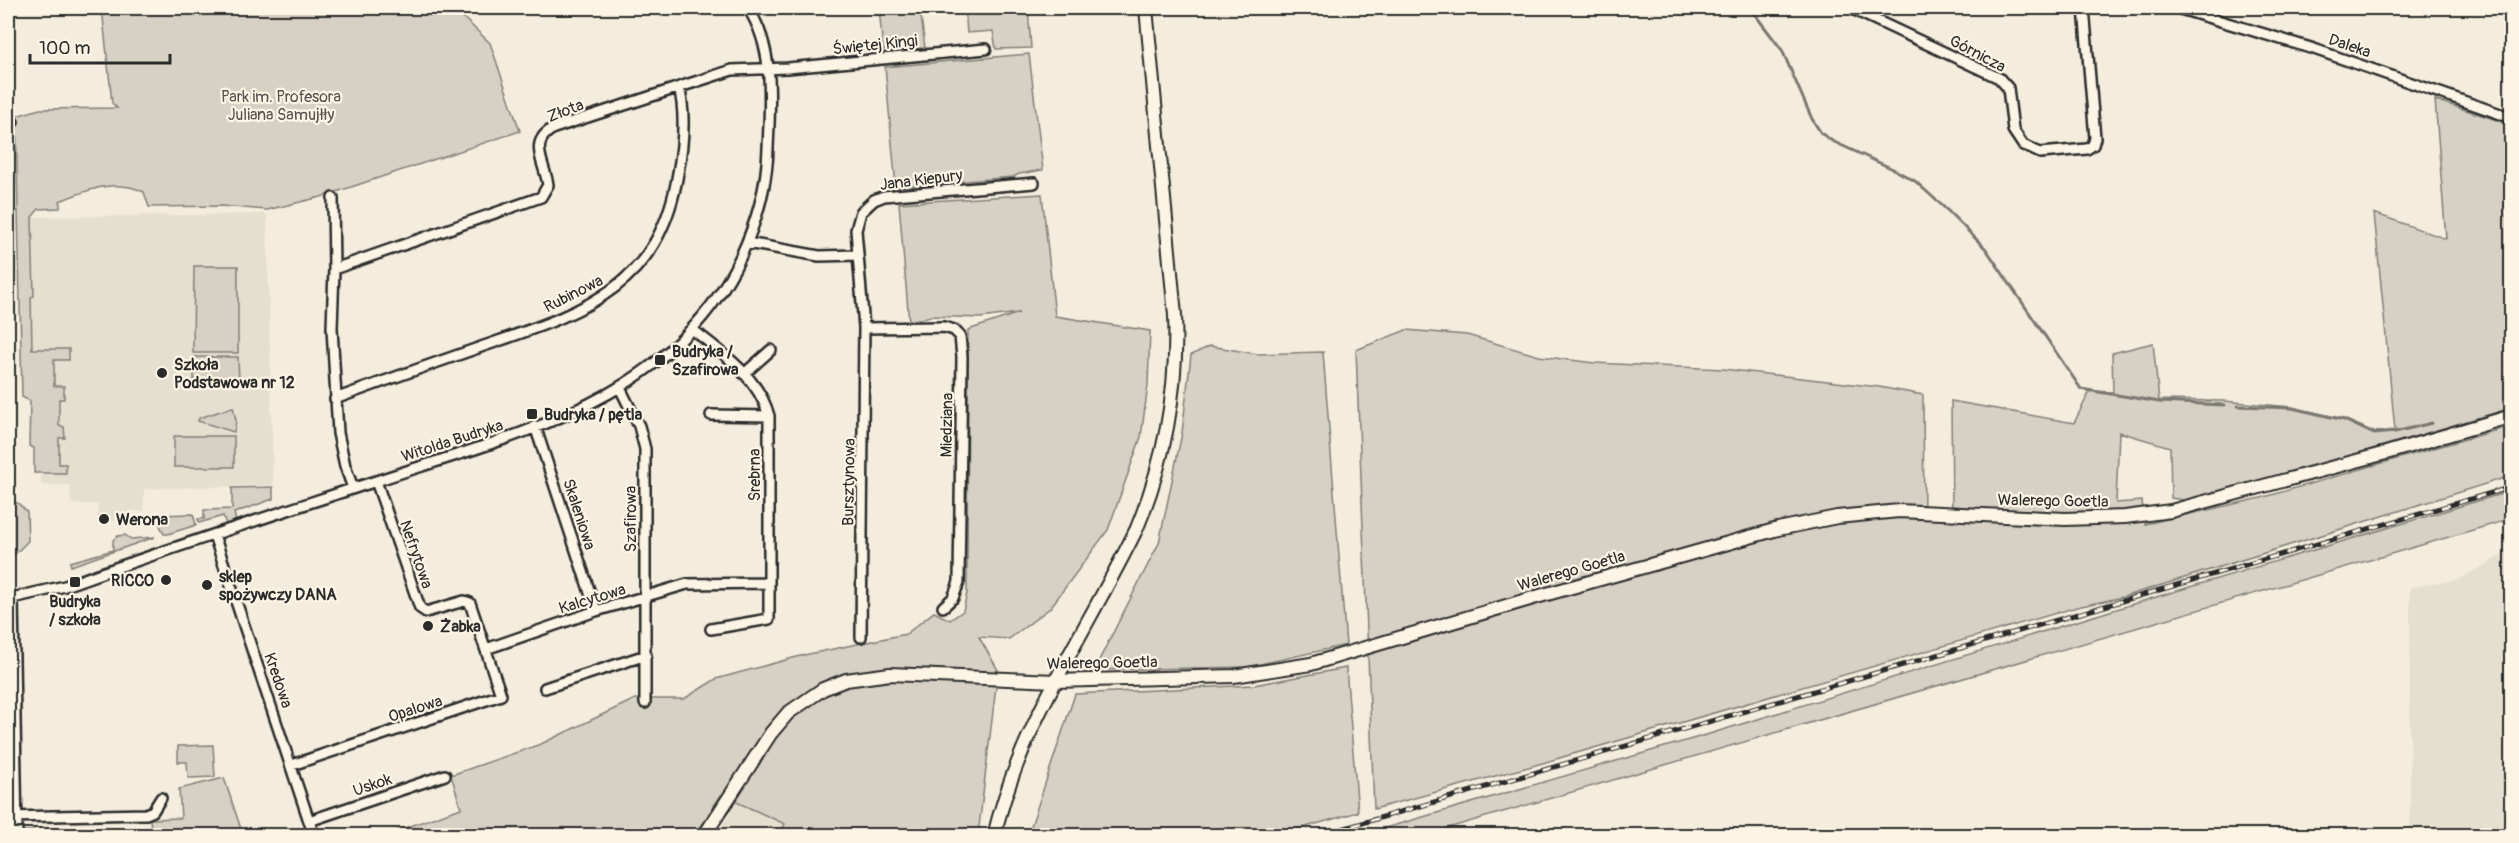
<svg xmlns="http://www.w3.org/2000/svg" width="2519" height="843" font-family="Pangolin,sans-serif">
  <rect width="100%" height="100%" fill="#f4edde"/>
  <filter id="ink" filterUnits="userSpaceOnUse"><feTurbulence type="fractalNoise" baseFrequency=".0167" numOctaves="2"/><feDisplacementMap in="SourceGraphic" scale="12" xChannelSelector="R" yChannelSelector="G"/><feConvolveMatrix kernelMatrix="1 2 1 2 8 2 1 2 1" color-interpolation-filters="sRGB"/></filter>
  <g filter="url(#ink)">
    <path fill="#e5dfd0" d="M 267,214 L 273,485 L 144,489 L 144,511 L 128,511 L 128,517 L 115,517 L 115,521 L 98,521 L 98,504 L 71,504 L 70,485 L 41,485 L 41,473 L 65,473 L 59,464 L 59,438 L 65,438 L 64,427 L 59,427 L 59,399 L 64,386 L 54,386 L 54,360 L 69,360 L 69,349 L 32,350 L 31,296 L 34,296 L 32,217 Z
      M 2511,550 L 2511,835 L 2410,835 L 2410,587 L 2458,580 Z
      M 736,802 L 786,824 L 779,835 L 716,836 Z"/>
    <path fill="#d6d1c4" stroke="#807e78" stroke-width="1.5" d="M 102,8 L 453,8 L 490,43 L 520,131 L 321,197 L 267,210 L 221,206 L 149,207 L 144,192 C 116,178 88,190 60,201 L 60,208 L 39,209 L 32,217 L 34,296 L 31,297 L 32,349 L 69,349 L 69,360 L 54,360 L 54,386 L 64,386 L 64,399 L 59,399 L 59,426 L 64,427 L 65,438 L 59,438 L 59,464 L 66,464 L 66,473 L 34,473 L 34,448 L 29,446 L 30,401 L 22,397 L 16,116 L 40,109 L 117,108 L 112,103 Z
      M 879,8 L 920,8 L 925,48 L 883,50 Z
      M 965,8 L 1028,8 L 1031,48 L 996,49 L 993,31 L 967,33 Z
      M 1029,54 L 1043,170 L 1019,174 L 1013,177 L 896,187 L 885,67 Z
      M 2435,100 L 2506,123 L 2512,193 L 2511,408 L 2285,475 L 2189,501 L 2171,498 L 2170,447 L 2119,432 L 2116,503 L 2142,501 L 2145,524 L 2261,498 L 2511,426 L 2511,476 L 2123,597 L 2077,607 L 1532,766 L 1374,809 L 1356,350 L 1406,330 L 1467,335 L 1539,356 L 1594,363 L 1723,369 L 1879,387 L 1923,395 L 1924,518 L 1952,518 L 1951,401 L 2074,423 L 2090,391 L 2113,392 L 2112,353 L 2153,343 L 2159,400 L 2223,401 L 2292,407 L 2344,419 L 2374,432 L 2395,430 L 2374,213 L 2446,239 Z
      M 1042,194 L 1055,316 L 1150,331 L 1148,385 L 1141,437 L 1108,530 L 1050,608 L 1009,639 L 979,637 L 998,670 L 978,835 L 779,835 L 785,824 L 721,795 L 695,835 L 382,836 L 461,808 L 451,775 L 541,744 L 635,699 L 684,699 L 716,679 L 804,655 L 906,634 L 934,612 L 950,620 L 963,611 L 967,593 L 968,330 L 1019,313 L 980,318 L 931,316 L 909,322 L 899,203 Z
      M 194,266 L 238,266 L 238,353 L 193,353 Z
      M 1210,346 L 1258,354 L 1323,352 L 1346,645 L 1247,667 L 1094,670 L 1159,543 L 1182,433 L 1191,355 Z
      M 194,357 L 238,357 L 239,382 L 194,383 Z
      M 233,407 L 236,420 L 234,432 L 198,421 L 199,418 Z
      M 174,436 L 234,436 L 234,467 L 174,467 Z
      M 273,487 L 273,499 L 234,513 L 236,521 L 226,524 L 223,516 L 199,523 L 198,519 L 204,519 L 204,510 L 232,509 L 232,488 Z
      M 2511,491 L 2511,519 L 1424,835 L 1361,835 L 1706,735 L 2133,604 Z
      M 8,499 L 19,504 L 27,512 L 28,541 L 10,559 Z
      M 193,514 L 196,525 L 168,534 L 164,534 L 155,515 Z
      M 125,535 L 131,539 L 155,537 L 71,566 L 70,562 L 113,550 L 113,540 L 118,536 Z
      M 1346,668 L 1358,812 L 1278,835 L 1028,835 L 1075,694 L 1254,685 Z
      M 213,745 L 215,777 L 188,778 L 187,762 L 178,762 L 178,746 Z
      M 224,778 L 243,835 L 8,836 L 8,831 L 36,831 L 37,834 L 48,834 L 48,831 L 151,830 L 150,819 L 181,818 L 179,789 Z"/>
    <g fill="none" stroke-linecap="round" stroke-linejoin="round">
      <path stroke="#7a7771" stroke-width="3" d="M 1750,8 L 1782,50 L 1812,119 L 1821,133 L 1832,141 L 1893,169 L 1915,181 L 1948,211 L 1986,249 L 2081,389 L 2159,402 L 2224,405
        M 2238,406 L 2292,408 L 2344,420 L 2374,434 L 2395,432 L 2432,423"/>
      <defs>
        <path id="street" d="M 1850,8 L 1999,78 L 2008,88 L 2013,130 L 2023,145 L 2040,153 L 2087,149 L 2093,145 L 2095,138 L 2084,8
          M 2177,8 L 2314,49 L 2512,118
          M 8,122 L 13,122
          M 333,198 L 334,269 L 541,197 L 548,185 C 545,163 527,142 554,128 L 732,70 L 788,68 L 986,49
          M 747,243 L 819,256 L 857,255
          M 334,269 L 332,328 L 338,433 L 345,466 L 353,488
          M 864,328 L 944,327 L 954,330 L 960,336 L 962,357 L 959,582 L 953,598 L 943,607
          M 744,374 L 771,350
          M 620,388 L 639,426 L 645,449 L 645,703
          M 335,399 C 384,381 432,364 481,347 C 579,313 659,291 678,173 C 683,146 686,114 679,87
          M 711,415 L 769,416
          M 535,426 L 596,611
          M 214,535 L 314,836
          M 13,598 L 17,836
          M 8,599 L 65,586 C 167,549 270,516 373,482 C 513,435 671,403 740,258 C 756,224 767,185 768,148 C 770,100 775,49 748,8
          M 711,629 L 769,619 L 769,583
          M 861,637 L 864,328 L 856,230 L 861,212 L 874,200 L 884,196 L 1034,183
          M 486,649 L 596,611 L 687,584 L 769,583 L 769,416 C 759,378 723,353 693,330
          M 545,688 L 646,655
          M 292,765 L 501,695 L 470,603 L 464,601 L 426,612 L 420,608 L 376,481
          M 8,817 L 146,814 L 153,811 L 161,798
          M 309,821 L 445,775"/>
        <path id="secondary" d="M 704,836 L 771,733 L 788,713 L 823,689 L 846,680 L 890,674 L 1055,681 L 1234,676 L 1311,664 L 1540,596 L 1778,529 L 1837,517 L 1899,511 L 2065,519 L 2125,517 L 2171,511 L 2386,453 L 2512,416
          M 994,836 C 1021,723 1087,631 1137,528 C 1165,460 1178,389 1175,315 L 1146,8"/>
      </defs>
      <use href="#street" stroke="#2b2b2b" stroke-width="14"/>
      <use href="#secondary" stroke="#2b2b2b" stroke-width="16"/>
      <use href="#street" stroke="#fcf5e5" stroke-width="9"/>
      <use href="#secondary" stroke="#fcf5e5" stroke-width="12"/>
      <defs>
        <path id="rail" d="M 1318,836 L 2512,487"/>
      </defs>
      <use href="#rail" stroke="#2b2b2b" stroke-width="5"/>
      <use href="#rail" stroke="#fcf5e5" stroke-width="3" stroke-dasharray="9" stroke-linecap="butt"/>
    </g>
  </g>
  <g fill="#2b2b2b" stroke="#fcf5e5" stroke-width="2">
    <rect x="654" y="354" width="12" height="12" rx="3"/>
    <circle cx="162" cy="373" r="6"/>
    <rect x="526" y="408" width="12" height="12" rx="3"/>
    <circle cx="104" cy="519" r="6"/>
    <circle cx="166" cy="580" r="6"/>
    <rect x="69" y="576" width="12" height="12" rx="3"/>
    <circle cx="207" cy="585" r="6"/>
    <circle cx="428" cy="626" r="6"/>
  </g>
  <g text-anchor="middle" stroke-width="4.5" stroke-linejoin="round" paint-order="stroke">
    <g font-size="16" fill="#2b2b2b" stroke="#fcf5e5">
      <text transform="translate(875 44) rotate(-6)" y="6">Świętej Kingi</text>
      <text transform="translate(2350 45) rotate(19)" y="6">Daleka</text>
      <text transform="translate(1978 53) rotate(28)" y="6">Górnicza</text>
      <text transform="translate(565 110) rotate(-21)" y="6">Złota</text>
      <text transform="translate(921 179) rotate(-7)" y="6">Jana Kiepury</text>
      <text transform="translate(573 293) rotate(-27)" y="6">Rubinowa</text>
      <text transform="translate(946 425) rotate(-89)" y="6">Miedziana</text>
      <text transform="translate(452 440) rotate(-18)" y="6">Witolda Budryka</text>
      <text transform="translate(754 475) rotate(-90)" y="6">Srebrna</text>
      <text transform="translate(848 482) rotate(-89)" y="6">Bursztynowa</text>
      <text transform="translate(2053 500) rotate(1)" y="6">Walerego Goetla</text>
      <text transform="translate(580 514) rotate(72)" y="6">Skaleniowa</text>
      <text transform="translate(630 519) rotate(-90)" y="6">Szafirowa</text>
      <text transform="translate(417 554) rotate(71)" y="6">Nefrytowa</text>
      <text transform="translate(1571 570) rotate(-16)" y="6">Walerego Goetla</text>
      <text transform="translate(592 598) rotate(-17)" y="6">Kalcytowa</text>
      <text transform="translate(1102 662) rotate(-1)" y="6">Walerego Goetla</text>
      <text transform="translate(279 680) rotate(71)" y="6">Kredowa</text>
      <text transform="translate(415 708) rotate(-18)" y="6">Opalowa</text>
      <text transform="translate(372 784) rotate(-19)" y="6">Uskok</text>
    </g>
    <g font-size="16" fill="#565451" stroke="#fcf5e5">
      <text x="281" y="102">Park im. Profesora<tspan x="281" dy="18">Juliana Samujłły</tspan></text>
    </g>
    <g font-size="16" font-weight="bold" fill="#2b2b2b" stroke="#fcf5e5" text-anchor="start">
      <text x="672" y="357">Budryka /<tspan x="672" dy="18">Szafirowa</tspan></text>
      <text x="174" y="370">Szkoła<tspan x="174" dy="18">Podstawowa nr 12</tspan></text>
      <text x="544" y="420">Budryka / pętla</text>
      <text x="116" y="525">Werona</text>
      <text x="219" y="582">sklep<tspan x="219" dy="18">spożywczy DANA</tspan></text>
      <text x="154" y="586" text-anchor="end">RICCO</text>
      <text x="75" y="607" text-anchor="middle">Budryka<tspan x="75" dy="18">/ szkoła</tspan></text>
      <text x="440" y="632">Żabka</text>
    </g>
  </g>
  <rect width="2519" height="843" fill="none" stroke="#fcf5e5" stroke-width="30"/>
  <rect x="15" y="15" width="2489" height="813" fill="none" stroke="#2b2b2b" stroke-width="2" filter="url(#ink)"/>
  <path d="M30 54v9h140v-9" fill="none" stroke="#2b2b2b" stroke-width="3"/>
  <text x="39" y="54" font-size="18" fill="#2b2b2b" stroke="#fcf5e5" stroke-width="4.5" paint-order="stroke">100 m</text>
</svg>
